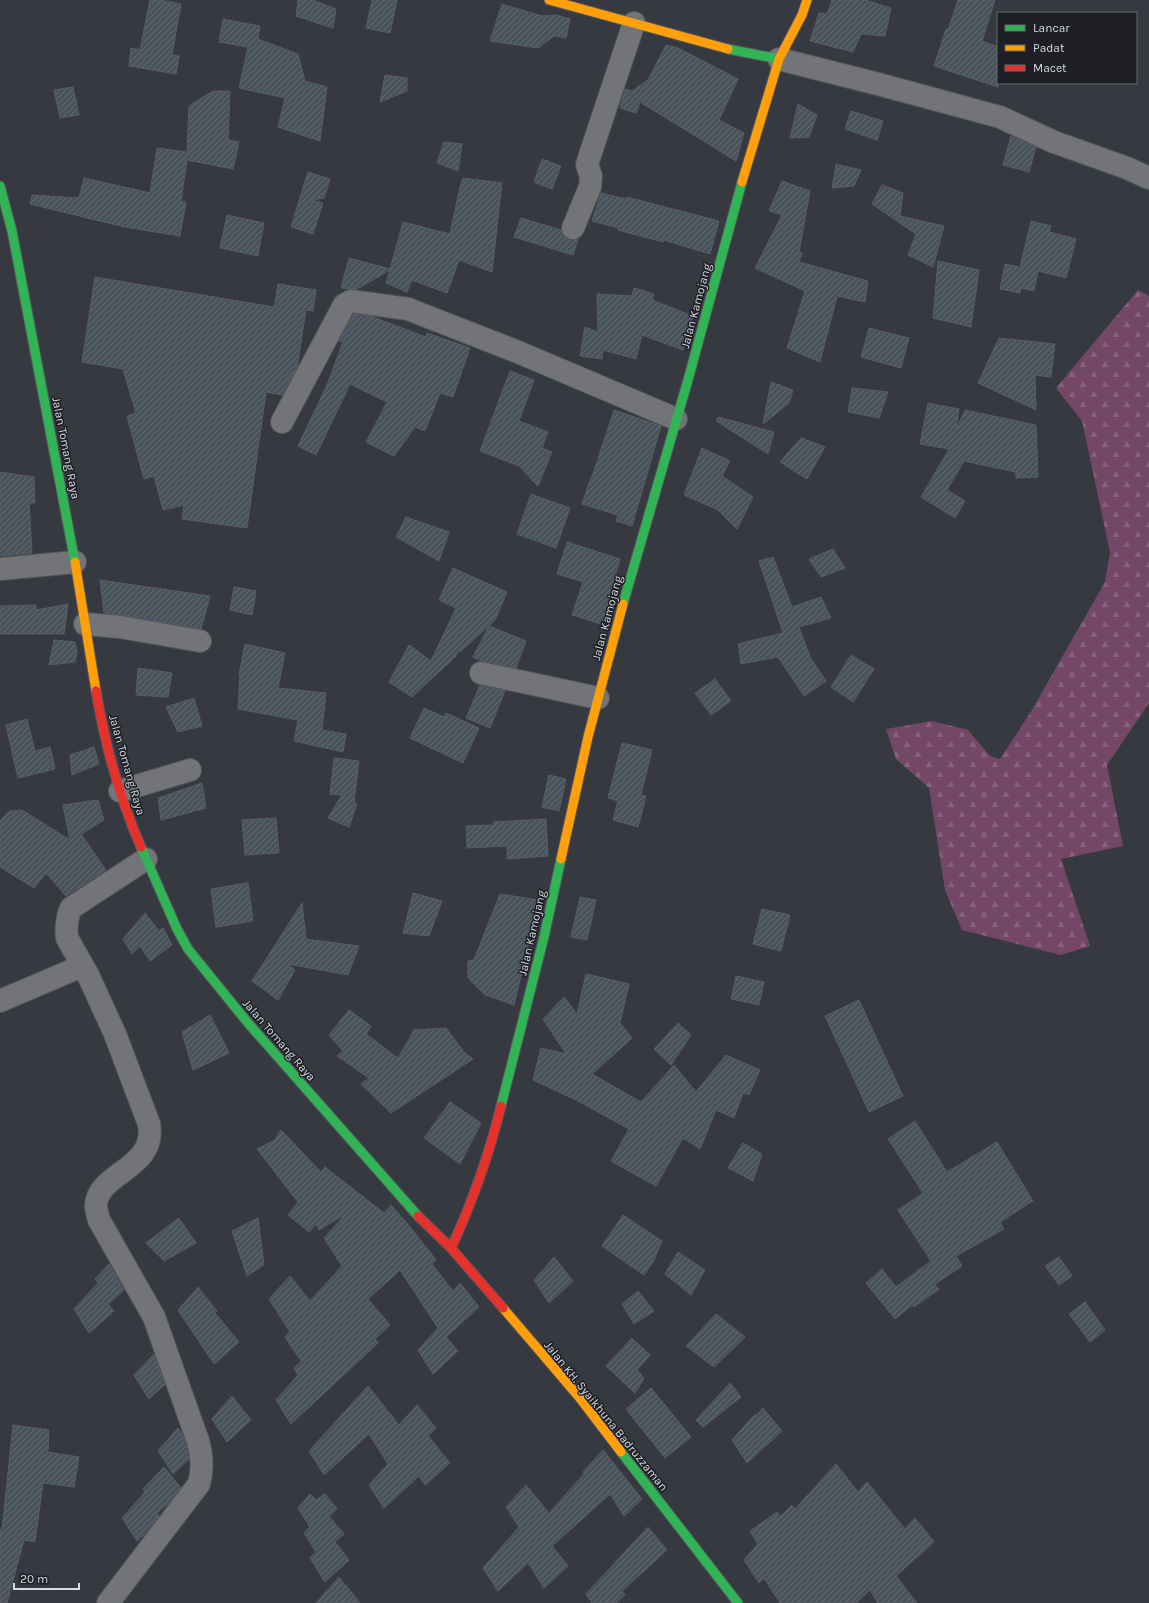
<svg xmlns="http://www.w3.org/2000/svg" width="1149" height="1603" font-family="Karla,sans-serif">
  <defs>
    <pattern id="forest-firs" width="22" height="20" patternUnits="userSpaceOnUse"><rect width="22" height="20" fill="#744767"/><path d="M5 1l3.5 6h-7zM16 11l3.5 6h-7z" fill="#87617d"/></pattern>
    <pattern id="building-hatch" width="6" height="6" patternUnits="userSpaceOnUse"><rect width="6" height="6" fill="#48535c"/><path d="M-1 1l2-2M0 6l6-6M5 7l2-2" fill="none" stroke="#626b73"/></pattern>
  </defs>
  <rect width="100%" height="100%" fill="#373940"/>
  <path fill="url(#forest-firs)" d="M 1138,290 L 1149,296 L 1149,703 L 1107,765 L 1123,846 L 1061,859 L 1090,946 L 1061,955 L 962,930 L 945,890 L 929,788 L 896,759 L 886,729 L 932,721 L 968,730 L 990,756 L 1000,759 L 1032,710 L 1105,582 L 1110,552 L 1082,421 L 1056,388 Z"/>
  <path fill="url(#building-hatch)" stroke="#5a5d63" d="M 150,0 L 160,0 L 181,4 L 172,55 L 179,56 L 176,74 L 129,66 L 131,48 L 140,50 Z
    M 298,0 L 313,0 L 336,9 L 333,28 L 296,16 Z
    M 372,0 L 397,0 L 390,33 L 366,28 Z
    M 832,0 L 865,0 L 891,8 L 885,36 L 861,34 L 853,52 L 810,41 L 819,13 L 827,14 Z
    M 958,0 L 995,0 L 982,41 L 998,47 L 998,87 L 934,66 L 946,29 L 948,30 Z
    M 502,4 L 542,16 L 556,15 L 570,19 L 566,38 L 554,36 L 538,48 L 490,41 Z
    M 223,19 L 260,26 L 258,39 L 298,54 L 305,81 L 327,87 L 320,141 L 278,127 L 285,98 L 239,88 L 248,47 L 219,42 Z
    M 666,45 L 678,48 L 738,79 L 719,120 L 744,133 L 736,161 L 640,102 L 636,113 L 620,108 L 625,89 L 632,91 L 648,80 Z
    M 385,75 L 407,78 L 407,91 L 380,102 Z
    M 73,87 L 79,115 L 60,118 L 54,90 Z
    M 213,91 L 230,91 L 228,140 L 239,142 L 233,169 L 187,160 L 181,201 L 186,202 L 180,236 L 125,227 L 30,204 L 32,195 L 79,198 L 84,178 L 150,193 L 157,148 L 187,152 L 189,106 Z
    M 798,104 L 817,115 L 809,137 L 790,138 Z
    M 851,111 L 883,121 L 877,140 L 845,129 Z
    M 1011,136 L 1036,147 L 1029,172 L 1003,165 Z
    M 444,142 L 462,144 L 458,171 L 437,163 Z
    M 542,159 L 561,166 L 552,189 L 534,182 Z
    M 836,164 L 861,170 L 854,186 L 832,188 Z
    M 308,172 L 330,179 L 324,198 L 311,200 L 323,203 L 313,234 L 291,227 Z
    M 463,178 L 502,183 L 492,272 L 459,260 L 447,293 L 412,280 L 407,292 L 386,283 L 390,270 L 357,289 L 341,288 L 349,258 L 390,269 L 403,222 L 450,234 L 460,187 Z
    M 782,181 L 810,191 L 799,252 L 802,253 L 799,262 L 868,281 L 865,302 L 837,296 L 820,362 L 787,348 L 805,291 L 755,268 L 782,215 L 769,211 Z
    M 882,185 L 903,193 L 900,216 L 944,226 L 933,267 L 908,255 L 916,234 L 872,204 Z
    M 601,193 L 626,199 L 627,197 L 719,221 L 710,254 L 664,240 L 663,242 L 618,230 L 619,228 L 592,221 Z
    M 227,215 L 264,223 L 258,256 L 220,248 Z
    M 521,218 L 561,230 L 563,236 L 569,240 L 578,239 L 573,255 L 514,237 Z
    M 1031,221 L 1051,226 L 1049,232 L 1076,239 L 1066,278 L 1038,271 L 1034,291 L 1021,288 L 1020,293 L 1000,289 L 1005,264 L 1020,267 Z
    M 938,261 L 979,270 L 971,327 L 933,318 Z
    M 95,277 L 274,307 L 278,284 L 316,290 L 313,311 L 306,310 L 297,368 L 282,395 L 266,392 L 247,528 L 182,519 L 184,505 L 163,510 L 154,476 L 144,479 L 127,416 L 136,413 L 123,369 L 82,362 Z
    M 634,288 L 654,294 L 652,300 L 693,316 L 683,350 L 642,335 L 636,359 L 603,350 L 602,359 L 580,356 L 585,327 L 598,332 L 597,294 L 632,296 Z
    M 353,314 L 370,316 L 426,337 L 427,333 L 470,348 L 453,397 L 440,393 L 425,431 L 415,427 L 394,456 L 366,442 L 387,402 L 350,384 L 316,455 L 298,446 L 327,385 L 343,342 L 339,341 Z
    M 869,328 L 909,338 L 901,368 L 861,357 Z
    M 999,338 L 1055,344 L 1051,377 L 1035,375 L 1036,410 L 978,383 Z
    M 510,371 L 534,380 L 519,421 L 548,432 L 542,448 L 552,452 L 538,486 L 519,466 L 480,451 Z
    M 771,382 L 793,390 L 789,403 L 763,424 Z
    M 852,388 L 888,392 L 879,418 L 848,412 Z
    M 928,403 L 959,409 L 956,430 L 965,410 L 1036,425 L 1038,477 L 1016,478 L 1016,472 L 964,461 L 947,490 L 965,501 L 955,518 L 921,497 L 949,449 L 920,444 Z
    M 614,410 L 661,426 L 632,526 L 616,521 L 618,515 L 582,504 L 591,477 L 592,477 Z
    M 718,417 L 774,432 L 768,454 L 716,421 Z
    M 801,438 L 825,447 L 807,479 L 780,462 Z
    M 702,448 L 730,461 L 722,476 L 753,497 L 737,529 L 718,510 L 684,495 Z
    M 0,472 L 34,477 L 35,503 L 29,503 L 32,553 L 0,556 Z
    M 531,494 L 570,508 L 556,548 L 517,534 Z
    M 406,517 L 449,532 L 439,561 L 396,537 Z
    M 567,542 L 620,559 L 609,595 L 612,596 L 604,625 L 572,615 L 583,582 L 557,574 Z
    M 833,549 L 845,568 L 821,577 L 809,559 Z
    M 773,557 L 792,607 L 821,597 L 831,618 L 799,627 L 810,657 L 826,681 L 804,696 L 778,657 L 741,664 L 738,644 L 783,633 L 759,561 Z
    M 453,568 L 507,592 L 495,620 L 460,652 L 458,651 L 456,656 L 412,697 L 389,682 L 409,645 L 431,661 L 456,608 L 439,600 Z
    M 100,580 L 210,596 L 201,629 L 122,615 L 104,613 Z
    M 234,587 L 256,591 L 252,615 L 230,610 Z
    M 68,604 L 64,634 L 0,634 L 0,606 L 36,605 L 36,610 Z
    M 489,626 L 526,641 L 516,668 L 482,661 L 473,657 Z
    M 54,640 L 75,642 L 77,652 L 75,662 L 49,665 Z
    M 245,644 L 285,653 L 278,688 L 326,693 L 322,730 L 346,734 L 343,752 L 294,741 L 298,720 L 238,709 L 240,676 L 239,675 Z
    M 851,655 L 874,669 L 853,702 L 831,687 Z
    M 138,668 L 172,673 L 168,697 L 136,695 Z
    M 715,679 L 731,701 L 711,715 L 695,693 Z
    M 480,685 L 505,691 L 490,728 L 466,718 Z
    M 194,698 L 202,726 L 178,732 L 166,707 Z
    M 424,708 L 444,717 L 446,713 L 479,728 L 463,763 L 410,738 Z
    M 27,719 L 35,751 L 50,747 L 55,769 L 18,778 L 6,725 Z
    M 622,743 L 652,750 L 641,795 L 646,796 L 638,827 L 613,820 L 618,801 L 608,798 Z
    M 94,747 L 99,764 L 72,775 L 70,755 Z
    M 334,758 L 359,761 L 354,803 L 357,804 L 349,827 L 328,818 L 342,795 L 330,794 Z
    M 549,775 L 566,779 L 559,811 L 542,807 Z
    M 202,783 L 206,808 L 161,820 L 158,798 Z
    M 98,800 L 104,820 L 81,834 L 106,870 L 66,896 L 46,873 L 34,888 L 0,867 L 0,821 L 10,811 L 22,810 L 70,840 L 63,805 Z
    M 276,818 L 279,853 L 245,855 L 242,820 Z
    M 546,819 L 548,856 L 507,859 L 507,846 L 467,848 L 466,826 L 494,825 L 493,822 Z
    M 248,883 L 253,921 L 216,927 L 211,889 Z
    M 413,893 L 442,901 L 429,936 L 403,933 Z
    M 500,894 L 539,900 L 514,1005 L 485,995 L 468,978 L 468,961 L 474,960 Z
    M 580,897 L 596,900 L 587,940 L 571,937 Z
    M 302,903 L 306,939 L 359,946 L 348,975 L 288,964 L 295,970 L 278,1000 L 252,981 Z
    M 762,909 L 790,915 L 781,951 L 753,944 Z
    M 145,913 L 159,931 L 163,928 L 172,945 L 150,961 L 140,946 L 132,954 L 123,939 Z
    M 586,974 L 629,984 L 620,1023 L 632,1038 L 592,1074 L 641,1102 L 674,1065 L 696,1092 L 726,1055 L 760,1070 L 749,1095 L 743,1093 L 734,1118 L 716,1110 L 700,1149 L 683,1138 L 656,1186 L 611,1161 L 629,1129 L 576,1100 L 533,1080 L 541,1048 L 566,1054 L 543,1019 L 564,997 L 577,1014 Z
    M 736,976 L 764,982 L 759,1005 L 731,999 Z
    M 859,1000 L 903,1096 L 869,1112 L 825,1016 Z
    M 349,1010 L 371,1026 L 366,1034 L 398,1058 L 414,1030 L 446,1028 L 464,1052 L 473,1059 L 391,1113 L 361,1084 L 369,1078 L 337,1056 L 343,1051 L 329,1035 Z
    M 210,1015 L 229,1053 L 193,1070 L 182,1032 Z
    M 678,1023 L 691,1035 L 671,1065 L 654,1049 Z
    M 450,1102 L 481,1123 L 460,1164 L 424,1138 Z
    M 915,1121 L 947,1172 L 997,1142 L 1033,1201 L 1000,1222 L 1004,1229 L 956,1256 L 962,1266 L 935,1284 L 939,1289 L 914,1307 L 912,1305 L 895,1319 L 866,1283 L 882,1269 L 896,1287 L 931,1261 L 898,1210 L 923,1193 L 888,1139 Z
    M 281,1130 L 321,1172 L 325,1167 L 384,1213 L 391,1205 L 411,1228 L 436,1260 L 432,1264 L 453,1291 L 460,1283 L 479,1307 L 446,1337 L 458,1351 L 433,1374 L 418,1350 L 438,1328 L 400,1270 L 368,1299 L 390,1325 L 375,1339 L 378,1343 L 291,1424 L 276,1400 L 298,1375 L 294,1368 L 301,1361 L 285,1337 L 290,1332 L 269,1299 L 290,1276 L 310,1301 L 342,1266 L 324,1238 L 343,1217 L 342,1216 L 319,1230 L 316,1224 L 309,1232 L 288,1215 L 298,1202 L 257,1149 L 275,1140 Z
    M 743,1143 L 762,1154 L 753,1181 L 728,1168 Z
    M 623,1215 L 662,1241 L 654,1260 L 644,1275 L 602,1246 Z
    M 179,1218 L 196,1243 L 164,1261 L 146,1243 Z
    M 258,1218 L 264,1265 L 247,1276 L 232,1231 Z
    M 678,1252 L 705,1270 L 691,1295 L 665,1274 Z
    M 554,1257 L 573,1281 L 549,1303 L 534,1280 Z
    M 1059,1257 L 1072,1276 L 1059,1285 L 1045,1266 Z
    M 109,1264 L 124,1290 L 108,1304 L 114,1311 L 89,1333 L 74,1309 L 98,1283 L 95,1279 Z
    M 198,1287 L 217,1311 L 215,1313 L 239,1342 L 214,1364 L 178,1310 Z
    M 638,1291 L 654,1311 L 634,1324 L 622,1304 Z
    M 1085,1302 L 1105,1330 L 1090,1342 L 1069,1314 Z
    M 716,1314 L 745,1337 L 714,1367 L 686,1346 Z
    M 632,1338 L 650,1355 L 637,1370 L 644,1378 L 635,1393 L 606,1366 Z
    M 154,1354 L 165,1384 L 149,1399 L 134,1375 Z
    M 730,1383 L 741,1397 L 703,1427 L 696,1420 Z
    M 368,1386 L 399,1425 L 417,1405 L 436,1428 L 428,1436 L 450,1463 L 425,1485 L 419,1476 L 384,1508 L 369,1485 L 388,1464 L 369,1434 L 324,1475 L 309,1451 Z
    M 651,1388 L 691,1437 L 665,1458 L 626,1409 Z
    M 232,1396 L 251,1420 L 227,1442 L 212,1419 Z
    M 763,1408 L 782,1431 L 747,1463 L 732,1440 L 755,1414 L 756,1416 Z
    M 13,1425 L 49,1430 L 48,1452 L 79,1457 L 74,1487 L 43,1483 L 35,1542 L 24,1540 L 7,1603 L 0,1603 L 0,1529 L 2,1530 Z
    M 178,1428 L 182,1433 L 186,1445 L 189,1459 L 173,1474 L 158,1451 Z
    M 603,1450 L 642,1499 L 624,1516 L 610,1494 L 552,1546 L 568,1566 L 544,1588 L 528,1563 L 498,1591 L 483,1568 L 519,1527 L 506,1507 L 526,1485 L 549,1513 L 584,1474 L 583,1472 Z
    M 836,1464 L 858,1492 L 867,1482 L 905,1529 L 915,1518 L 934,1542 L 896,1576 L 917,1603 L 878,1603 L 870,1590 L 856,1603 L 780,1603 L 764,1578 L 759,1583 L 744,1560 L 758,1544 L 750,1531 L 777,1512 L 781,1516 L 792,1505 L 795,1509 Z
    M 164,1467 L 181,1488 L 169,1503 L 157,1513 L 159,1516 L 145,1534 L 137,1541 L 122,1518 L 145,1492 L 143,1489 Z
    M 310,1494 L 316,1500 L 325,1494 L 337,1509 L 329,1516 L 344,1534 L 335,1542 L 349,1560 L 325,1582 L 310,1558 L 316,1552 L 304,1533 L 310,1527 L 298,1508 Z
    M 648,1527 L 667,1550 L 622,1591 L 625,1595 L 616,1603 L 592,1603 L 586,1594 Z
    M 339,1577 L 360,1603 L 316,1603 Z"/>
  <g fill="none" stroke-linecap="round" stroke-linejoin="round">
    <defs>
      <path id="street" d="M 779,59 L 878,84 L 1000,117 L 1054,142 L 1127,168 L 1149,178
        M 573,228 L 590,187 L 591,176 L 587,165 L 590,155 L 634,23
        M 282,422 L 344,305 L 351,301 L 408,309 L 518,352 L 676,419
        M 0,569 L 75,562
        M 85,624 L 120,627 L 200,641
        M 481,673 L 598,698
        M 120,791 L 190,770
        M 0,1001 L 82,966
        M 108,1603 L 199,1484 C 203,1470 202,1455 198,1441 L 154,1317 L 99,1220 C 98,1216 96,1210 96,1205 C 98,1172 157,1169 149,1124 L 115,1034 L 88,975 L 67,938 C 66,928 67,917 71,908 L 146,859"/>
      <path id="fast" d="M 728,49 L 779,59
        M 0,186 L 12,231 L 75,562
        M 623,604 L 688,380 L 742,182
        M 141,847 L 177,929 L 188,949 L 248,1023 L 418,1216
        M 501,1106 L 544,937 L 561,859
        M 621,1452 L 738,1603"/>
      <path id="slow" d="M 549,0 L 728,49
        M 742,182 L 779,59 L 802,15 L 807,0
        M 75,562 L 96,691
        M 561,859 L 588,737 L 623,604
        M 503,1308 L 579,1397 L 621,1452"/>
      <path id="jam" d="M 96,691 C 105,744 119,797 141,847
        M 418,1216 L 451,1248 L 503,1308
        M 451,1248 C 472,1203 489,1155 501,1106"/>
    </defs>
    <use href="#street" stroke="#54565c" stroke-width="24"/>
    <use href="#fast" stroke="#54565c" stroke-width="11"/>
    <use href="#slow" stroke="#54565c" stroke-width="11"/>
    <use href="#jam" stroke="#54565c" stroke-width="11"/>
    <use href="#street" stroke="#727478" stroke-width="22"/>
    <use href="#fast" stroke="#30b455" stroke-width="9"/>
    <use href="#slow" stroke="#ff9f0a" stroke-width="9"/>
    <use href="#jam" stroke="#e5322d" stroke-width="9"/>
  </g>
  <g text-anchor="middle" stroke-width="3" stroke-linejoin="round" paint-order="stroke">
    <g font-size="12" fill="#d8dbe4" stroke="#1d1f25">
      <text transform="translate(696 306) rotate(-75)" y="4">Jalan Kamojang</text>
      <text transform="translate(66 448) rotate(79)" y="4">Jalan Tomang Raya</text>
      <text transform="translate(607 618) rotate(-75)" y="4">Jalan Kamojang</text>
      <text transform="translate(127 765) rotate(74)" y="4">Jalan Tomang Raya</text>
      <text transform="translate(532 933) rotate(-77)" y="4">Jalan Kamojang</text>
      <text transform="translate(279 1040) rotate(49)" y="4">Jalan Tomang Raya</text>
      <text transform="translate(606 1416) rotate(51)" y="4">Jalan KH. Syaikhuna Badruzzaman</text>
    </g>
  </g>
  <rect x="997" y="12" width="140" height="72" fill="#1d1f25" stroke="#686a71"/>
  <rect x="1005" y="25" width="20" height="6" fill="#30b455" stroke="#686a71"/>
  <text x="1033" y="32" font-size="12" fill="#d8dbe4">Lancar</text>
  <rect x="1005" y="45" width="20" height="6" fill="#ff9f0a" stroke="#686a71"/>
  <text x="1033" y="52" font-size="12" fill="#d8dbe4">Padat</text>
  <rect x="1005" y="65" width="20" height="6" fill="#e5322d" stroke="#686a71"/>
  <text x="1033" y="72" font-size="12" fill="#d8dbe4">Macet</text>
  <path d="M14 1583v6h65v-6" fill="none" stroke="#d8dbe4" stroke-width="2"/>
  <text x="20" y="1583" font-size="12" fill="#d8dbe4" stroke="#1d1f25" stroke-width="3" paint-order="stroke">20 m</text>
</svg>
